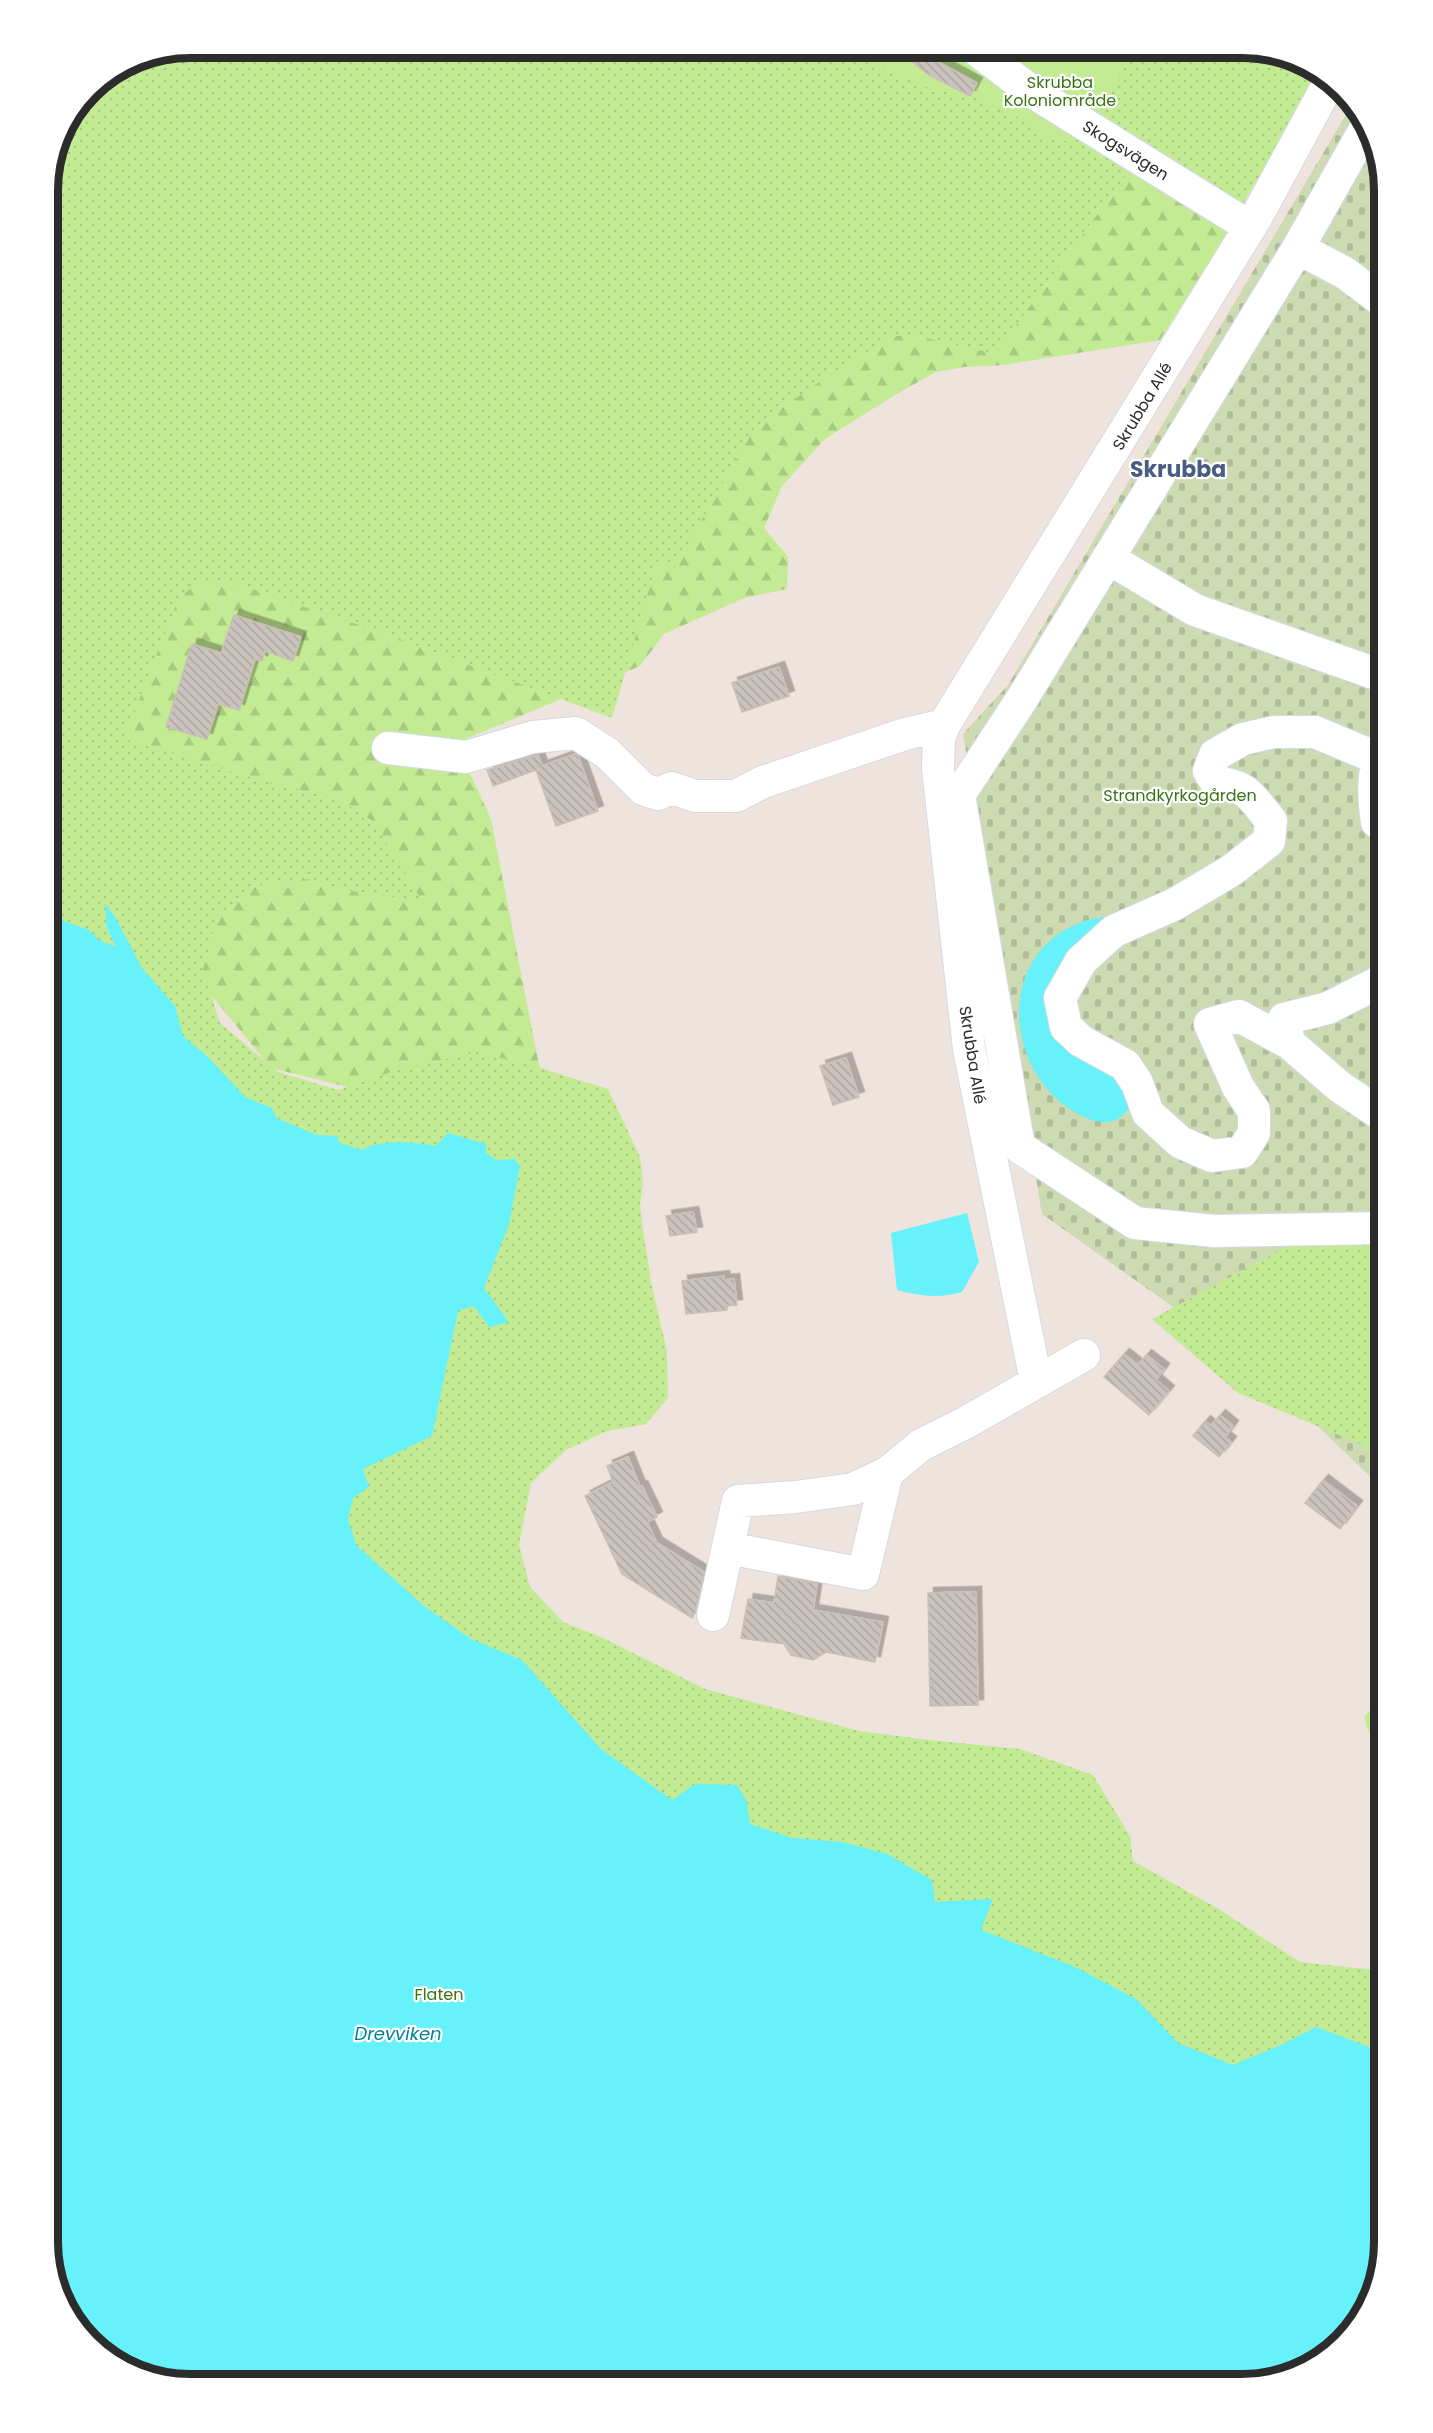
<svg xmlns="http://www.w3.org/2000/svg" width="1433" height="2433" font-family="Poppins,sans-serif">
  <defs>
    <pattern id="forest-firs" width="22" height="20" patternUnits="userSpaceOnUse" patternTransform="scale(1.5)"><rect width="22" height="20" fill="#c3eb94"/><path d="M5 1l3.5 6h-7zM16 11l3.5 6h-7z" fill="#a8ca80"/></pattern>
    <pattern id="cemetery-stones" width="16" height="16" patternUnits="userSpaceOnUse" patternTransform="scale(1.5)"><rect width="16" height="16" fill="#cedbb2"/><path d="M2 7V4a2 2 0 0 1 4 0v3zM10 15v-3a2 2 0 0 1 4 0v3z" fill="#b1bc99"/></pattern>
    <pattern id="park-dots" width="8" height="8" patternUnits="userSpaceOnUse" patternTransform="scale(1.5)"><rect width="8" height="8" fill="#c3eb94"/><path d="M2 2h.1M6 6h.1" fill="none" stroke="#a8ca80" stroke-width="1.8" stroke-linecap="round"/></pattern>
    <pattern id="building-back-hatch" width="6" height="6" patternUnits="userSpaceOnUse" patternTransform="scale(1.5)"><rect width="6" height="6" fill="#cac2bc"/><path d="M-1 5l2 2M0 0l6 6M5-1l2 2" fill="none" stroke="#aea7a2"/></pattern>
    <filter id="shadow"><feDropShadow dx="5.5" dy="-5.5" stdDeviation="0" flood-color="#0004"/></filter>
  </defs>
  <rect width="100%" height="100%" fill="#efe4dd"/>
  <path fill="url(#forest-firs)" d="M 190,48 L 1253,48 L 1317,70 L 1227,233 L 1160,340 L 1004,365 L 965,367 L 936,372 L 898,393 L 825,439 L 782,486 L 764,528 L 788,557 L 787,589 L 744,598 L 664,634 L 640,666 L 456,743 L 491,819 L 540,1070 L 397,1099 L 271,1068 L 124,889 L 48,181 L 59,135 L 90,89 L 136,59 Z"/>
  <path fill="url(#cemetery-stones)" d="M 1351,106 L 1370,128 L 1385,190 L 1385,1491 L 1252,1363 L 1042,1214 L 963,734 L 1008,685 Z"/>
  <path fill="url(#park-dots)" d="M 190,48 L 1253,48 L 1322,72 L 1231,223 L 1132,167 L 995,354 L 917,336 L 893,336 L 822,380 L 755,427 L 674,568 L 657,561 L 612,718 L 380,632 L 227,581 L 194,585 L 178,600 L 124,739 L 270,783 L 337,798 L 374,822 L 422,901 L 339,889 L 310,879 L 256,886 L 218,915 L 203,969 L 220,1023 L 278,1072 L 338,1090 L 397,1070 L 478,1052 L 537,1067 L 608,1089 L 640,1157 L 643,1184 L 640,1203 L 642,1224 L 652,1287 L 667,1351 L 668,1398 L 646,1424 L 607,1431 L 566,1450 L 531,1483 L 519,1545 L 530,1587 L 563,1622 L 601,1637 L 705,1689 L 859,1731 L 929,1740 L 1020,1749 L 1093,1775 L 1130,1836 L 1133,1861 L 1217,1908 L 1300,1962 L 1385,1971 L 1385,2243 L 1361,2322 L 1305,2370 L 1243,2385 L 181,2385 L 111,2361 L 63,2305 L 48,2243 L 48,181 L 59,135 L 90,89 L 136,59 Z
    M 1315,1240 L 1385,1240 L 1385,1474 L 1365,1446 L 1238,1393 L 1152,1319 L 1284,1248 Z
    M 1385,1695 L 1385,1750 L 1369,1732 L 1364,1717 Z"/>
  <path fill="#c3eb94" d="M 844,48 L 1127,48 L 1130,51 L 1104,111 L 1066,141 L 1048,138 L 1031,123 L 973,97 L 931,89 L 850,55 Z"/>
  <path fill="#66f1fb" d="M 105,904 L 114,915 L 142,968 L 175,1006 L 183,1036 L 210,1059 L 245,1097 L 272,1108 L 276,1118 L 317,1135 L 338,1136 L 338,1142 L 361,1150 C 385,1139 410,1142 436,1146 L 448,1133 L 486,1144 L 486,1153 L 496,1160 L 515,1159 L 520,1166 L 509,1224 L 484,1288 L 509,1322 L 489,1327 L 474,1306 L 458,1311 L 432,1436 L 363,1469 L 369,1487 L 353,1498 L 348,1519 L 356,1545 L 424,1606 L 471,1639 L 522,1660 L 601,1749 L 672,1800 L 695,1784 L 737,1785 L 746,1800 L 750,1824 L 792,1838 L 842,1842 L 887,1854 L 932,1880 L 935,1902 L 993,1899 L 981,1930 L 1075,1967 L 1136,1999 L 1178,2043 L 1233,2065 L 1281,2045 L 1316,2027 L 1385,2053 L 1385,2243 L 1361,2322 L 1305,2370 L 1243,2385 L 181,2385 L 143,2372 L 144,2369 L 111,2361 L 63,2305 L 48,2243 L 48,909 L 66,922 L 89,930 L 99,940 L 116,947 L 107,928 Z
    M 1127,914 L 1054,990 L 1124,1071 L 1134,1100 C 1131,1105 1127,1112 1123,1115 C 1110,1127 1094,1122 1080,1115 C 1004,1076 993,954 1082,922 C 1095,917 1112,917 1127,914 Z
    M 967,1213 L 979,1262 L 962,1292 C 939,1299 919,1296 897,1290 L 891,1233 Z"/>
  <path fill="url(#building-back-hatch)" stroke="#cbc0b6" stroke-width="1.5" filter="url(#shadow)" d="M 898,48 L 913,48 L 977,83 L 970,96 L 929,75 L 897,50 Z
    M 234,615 L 301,637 L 293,661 L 265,651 L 262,661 L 255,659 L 239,710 L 218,704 L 207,739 L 166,727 L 192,644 L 221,653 Z
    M 779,667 L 789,696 L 742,712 L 732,683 Z
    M 575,754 L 578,756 L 598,811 L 556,826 L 536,770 L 493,786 L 487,770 L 538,755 L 542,766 Z
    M 846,1058 L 859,1097 L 833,1105 L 820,1066 Z
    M 693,1212 L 697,1232 L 670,1236 L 666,1216 Z
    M 724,1276 L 724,1280 L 734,1279 L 737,1305 L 727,1306 L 727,1310 L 686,1314 L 682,1281 Z
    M 1124,1354 L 1138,1365 L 1146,1355 L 1164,1369 L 1156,1380 L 1169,1391 L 1149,1415 L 1104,1377 Z
    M 1220,1415 L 1233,1426 L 1225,1437 L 1231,1442 L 1219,1457 L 1193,1436 L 1205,1421 L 1211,1426 Z
    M 628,1457 L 640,1487 L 642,1486 L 657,1517 L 647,1522 L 657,1543 L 704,1572 L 695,1613 L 692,1618 L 622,1574 L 585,1496 L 613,1482 L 607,1466 Z
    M 1323,1480 L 1357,1506 L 1340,1529 L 1305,1503 Z
    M 778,1576 L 817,1584 L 813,1610 L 883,1622 L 875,1662 L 826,1652 L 813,1660 L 791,1655 L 784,1644 L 741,1638 L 748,1599 L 774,1603 Z
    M 976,1592 L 978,1705 L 930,1706 L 928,1593 Z"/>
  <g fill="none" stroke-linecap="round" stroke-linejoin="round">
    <defs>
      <path id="minor" d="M 974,48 L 1031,91 L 1250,227
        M 1368,124 L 1298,248 L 1022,699 L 959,795 L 1019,1147 L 1135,1223 L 1214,1231 L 1385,1228
        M 1298,248 L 1345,273 L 1385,303
        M 1108,558 L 1195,610 L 1385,677
        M 388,748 L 466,757 L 533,737 L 576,733 L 607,753 L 643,789 L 658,794 L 672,788 L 695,796 L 736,796 L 763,782 L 905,734 L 944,725
        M 1385,828 L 1377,822 C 1373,794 1372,768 1385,743
        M 1289,1043 L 1239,1016 L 1210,1024 L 1238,1087 L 1254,1111 L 1254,1133 L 1242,1152 L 1212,1156 L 1180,1142 L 1148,1113 L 1137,1083 L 1125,1065 L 1081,1041 L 1066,1027 L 1060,998 L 1081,961 L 1114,931 L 1175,904 L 1232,870 L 1269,841 L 1271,821 C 1254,800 1247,784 1217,783 L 1209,771 L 1215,755 L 1243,739 L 1274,732 L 1315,732 L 1377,758
        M 1385,1117 L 1340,1087 L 1289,1043 L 1284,1019 L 1328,1008 L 1385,979
        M 1036,1381 L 969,1049 L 938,768 L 939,739 L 944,725 L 1257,216 L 1330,81
        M 728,1548 L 863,1574 L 887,1473
        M 713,1615 L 738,1501 L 796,1497 L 853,1489 L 887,1473 L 921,1445 L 967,1422 L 1084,1355"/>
    </defs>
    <use href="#minor" stroke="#d2dae6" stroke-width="34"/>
    <use href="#minor" stroke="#fff" stroke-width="32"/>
  </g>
  <g text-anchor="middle" stroke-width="4.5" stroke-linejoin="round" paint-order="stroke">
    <g font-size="16" fill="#397313" stroke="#fff">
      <text x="1060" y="88">Skrubba<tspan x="1060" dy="18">Koloniområde</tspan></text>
      <text x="1180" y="801">Strandkyrkogården</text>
      <text x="439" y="2000">Flaten</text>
    </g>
    <g font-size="16" fill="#2c2c2c" stroke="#fff">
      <text transform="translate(1126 150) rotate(32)" y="6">Skogsvägen</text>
      <text transform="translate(1142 406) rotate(-59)" y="6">Skrubba Allé</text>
      <text transform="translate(973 1055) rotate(81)" y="6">Skrubba Allé</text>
    </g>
    <g font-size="18" font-style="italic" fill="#038095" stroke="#fff">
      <text x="398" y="2040">Drevviken</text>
    </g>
    <g font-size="22" font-weight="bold" fill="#475d82" stroke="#fff">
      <text x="1178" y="477">Skrubba</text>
    </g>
  </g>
  <path d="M0 0H1433V2433H0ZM190 58H1242A132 132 0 0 1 1374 190V2242A132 132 0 0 1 1242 2374H190A132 132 0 0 1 58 2242V190A132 132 0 0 1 190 58Z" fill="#fff" fill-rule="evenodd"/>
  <path fill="none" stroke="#2c2c2c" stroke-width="8" d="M190 58H1242A132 132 0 0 1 1374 190V2242A132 132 0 0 1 1242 2374H190A132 132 0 0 1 58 2242V190A132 132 0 0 1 190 58Z"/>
</svg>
